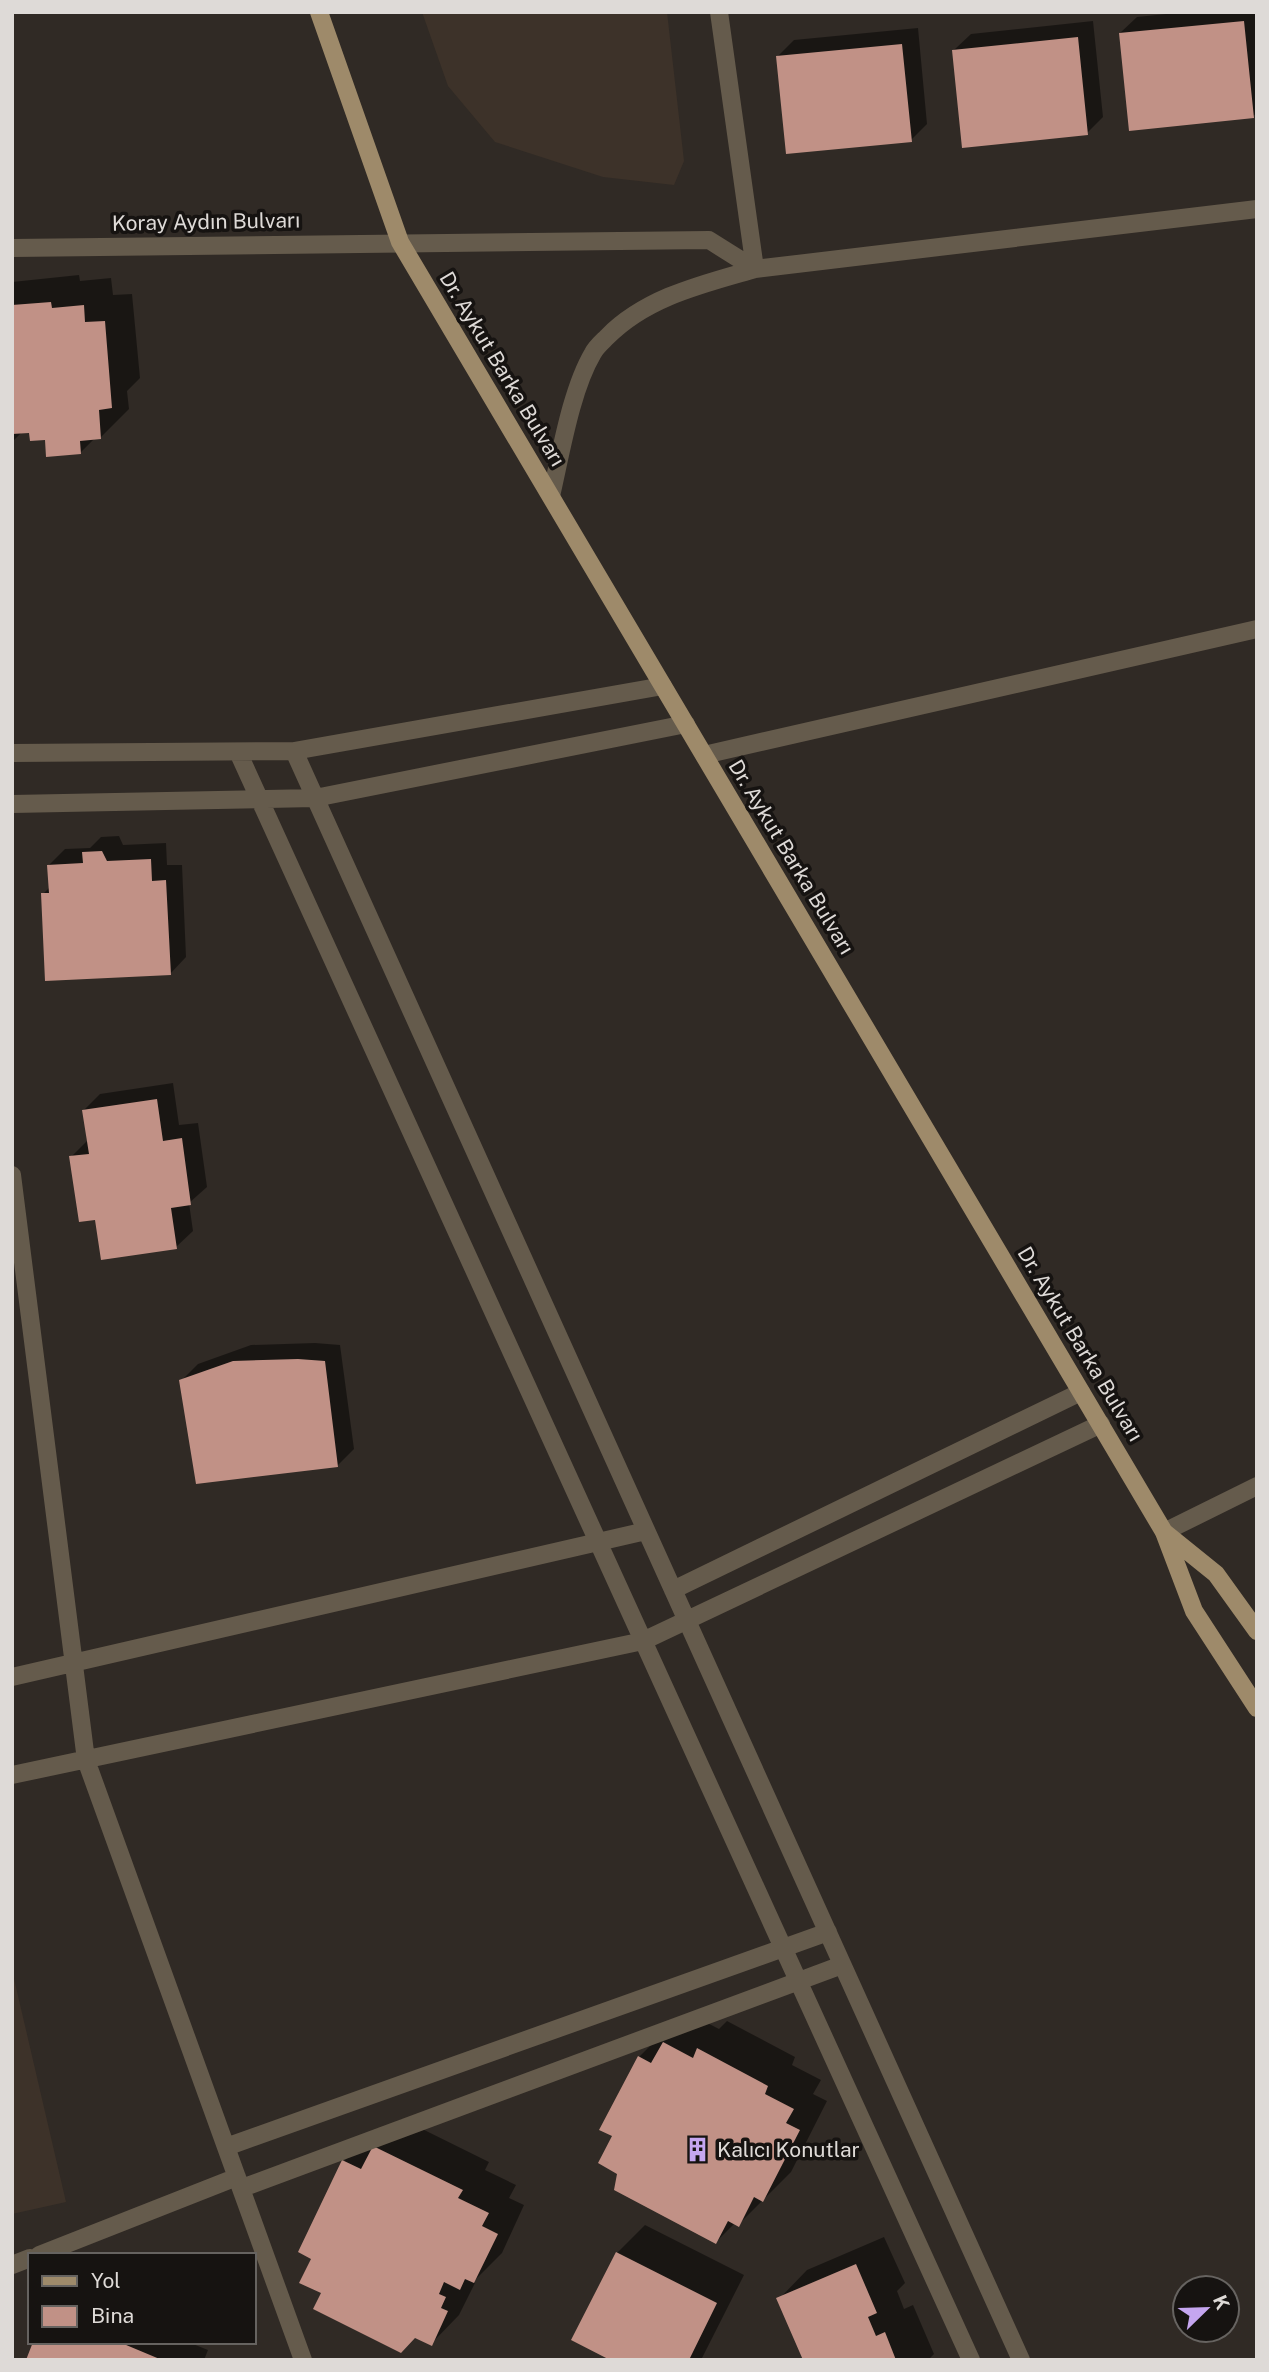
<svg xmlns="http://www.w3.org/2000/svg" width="1269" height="2372" font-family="'Public Sans',sans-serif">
  <rect width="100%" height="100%" fill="#302a25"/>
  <path fill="#3d3229" d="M 422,12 L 667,12 L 684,161 L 674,185 L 603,177 L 495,142 L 448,86 Z
    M 12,1970 L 66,2202 L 12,2214 Z"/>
  <path fill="#0007" d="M 1185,12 L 1257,12 L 1257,113 L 1253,116 L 1120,33 L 1137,17 Z
    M 1093,21 L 1103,117 L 1087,133 L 954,50 L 971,34 Z
    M 918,28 L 927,124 L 911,140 L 778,56 L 794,40 Z
    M 79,275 L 80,281 L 111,278 L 113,295 L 132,294 L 140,378 L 127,391 L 129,409 L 101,437 L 95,438 L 81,452 L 31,431 L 22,432 L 12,442 L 12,282 Z
    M 119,836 L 123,845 L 166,843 L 167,865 L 182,865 L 186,957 L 170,974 L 43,894 L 50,887 L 49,865 L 65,849 L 90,848 L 101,837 Z
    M 173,1083 L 179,1125 L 198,1123 L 207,1187 L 189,1203 L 193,1231 L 176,1247 L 97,1218 L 71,1157 L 87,1141 L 84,1110 L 100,1094 Z
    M 315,1343 L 340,1345 L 354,1449 L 337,1466 L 181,1381 L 198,1364 L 251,1345 Z
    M 692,2015 L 719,2029 L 727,2021 L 795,2057 L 792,2065 L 821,2080 L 813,2094 L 827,2101 L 791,2172 L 738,2225 L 735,2223 L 716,2242 L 619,2173 L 614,2136 L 639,2057 L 667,2029 Z
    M 402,2119 L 489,2162 L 485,2170 L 516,2185 L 509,2198 L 524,2205 L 502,2253 L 473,2282 L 475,2283 L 459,2315 L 431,2344 L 323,2293 L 314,2258 L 344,2161 L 372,2133 Z
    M 645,2225 L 744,2275 L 701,2360 L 614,2360 L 617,2253 Z
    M 884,2237 L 905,2283 L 897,2291 L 904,2309 L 913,2305 L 934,2354 L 928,2360 L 805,2360 L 779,2299 L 807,2270 Z
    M 35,2342 L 188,2342 L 208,2350 L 204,2360 L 28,2360 Z"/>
  <path fill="#c19186" d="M 1244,21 L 1254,118 L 1129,131 L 1119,33 Z
    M 1078,37 L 1088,135 L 962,148 L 952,50 Z
    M 902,44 L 912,142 L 786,154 L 776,56 Z
    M 51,302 L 52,308 L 84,305 L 85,322 L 105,321 L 112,408 L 99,410 L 101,439 L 80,441 L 81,454 L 46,457 L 45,440 L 30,441 L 29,433 L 12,434 L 12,305 Z
    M 102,851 L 107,861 L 151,859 L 152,881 L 166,880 L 171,975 L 45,981 L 41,893 L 49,893 L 47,865 L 83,863 L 82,852 Z
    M 157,1099 L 163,1141 L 182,1138 L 191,1205 L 171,1208 L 177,1249 L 101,1260 L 95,1220 L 79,1222 L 69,1156 L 89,1154 L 82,1110 Z
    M 298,1359 L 325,1361 L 338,1467 L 196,1484 L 179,1380 L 233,1361 Z
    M 663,2042 L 693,2058 L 697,2048 L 768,2086 L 765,2094 L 794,2109 L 786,2123 L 800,2130 L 763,2202 L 754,2197 L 739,2227 L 728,2221 L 716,2244 L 614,2190 L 617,2174 L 598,2163 L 612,2136 L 599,2130 L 638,2056 L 651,2063 Z
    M 373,2146 L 463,2190 L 458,2198 L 489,2213 L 482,2226 L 498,2234 L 474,2283 L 465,2279 L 460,2290 L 444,2282 L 439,2294 L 446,2297 L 441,2308 L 448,2311 L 432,2346 L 415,2338 L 401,2353 L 313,2309 L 321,2293 L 299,2283 L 311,2259 L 298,2252 L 342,2160 L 361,2169 Z
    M 616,2252 L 717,2303 L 689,2360 L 610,2360 L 571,2340 Z
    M 856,2264 L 877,2313 L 868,2317 L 876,2336 L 885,2332 L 896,2360 L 803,2360 L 776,2298 Z
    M 33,2342 L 119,2342 L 162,2360 L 26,2360 Z"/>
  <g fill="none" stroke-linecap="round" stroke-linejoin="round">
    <path stroke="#655b4c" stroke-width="18" d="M 12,248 L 709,240 L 755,269 L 1257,209
      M 551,496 C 561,453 571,390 593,353 C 596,347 602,342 607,337 C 646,297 703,284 755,269 L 719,12
      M 294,751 L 1021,2360
      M 238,752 L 971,2360
      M 12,753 L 294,751 L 663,686
      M 704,755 L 1257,629
      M 12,804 L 315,798 L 686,724
      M 12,1175 L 86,1760 L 303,2360
      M 1164,1532 L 1257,1486
      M 673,1590 L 1081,1392
      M 12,1677 L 646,1531
      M 12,1775 L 643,1641 L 1101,1424
      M 226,2147 L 828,1932
      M 242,2188 L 842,1965
      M 39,2255 L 237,2177
      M 12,2265 L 30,2258"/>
    <path stroke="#9e8a6a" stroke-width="18" d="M 319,12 L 400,242 L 1164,1532 L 1194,1611 L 1257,1708
      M 1164,1532 L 1216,1574 L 1257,1631"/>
  </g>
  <defs>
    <symbol id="building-bare" viewBox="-9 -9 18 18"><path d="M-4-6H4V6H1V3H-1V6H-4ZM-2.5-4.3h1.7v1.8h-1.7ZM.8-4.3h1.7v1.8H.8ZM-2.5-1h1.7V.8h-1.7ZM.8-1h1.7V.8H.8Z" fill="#c5a6f0" stroke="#161311" stroke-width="2.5" paint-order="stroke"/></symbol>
  </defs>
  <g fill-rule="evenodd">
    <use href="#building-bare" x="680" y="2132" width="35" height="35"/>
  </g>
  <g text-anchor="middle" stroke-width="7" stroke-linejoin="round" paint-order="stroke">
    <g font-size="21" fill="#dedad7" stroke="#161311">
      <text transform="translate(206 222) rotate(-1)" y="7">Koray Aydın Bulvarı</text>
      <text transform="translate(502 369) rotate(59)" y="7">Dr. Aykut Barka Bulvarı</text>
      <text transform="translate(791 857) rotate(59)" y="7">Dr. Aykut Barka Bulvarı</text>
      <text transform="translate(1080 1344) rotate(59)" y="7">Dr. Aykut Barka Bulvarı</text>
    </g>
    <g font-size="21" fill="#dedad7" stroke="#161311" text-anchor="start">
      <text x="717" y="2157">Kalıcı Konutlar</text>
    </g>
  </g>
  <rect width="1269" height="2372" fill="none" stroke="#dedad7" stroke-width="28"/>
  <rect x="28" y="2253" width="228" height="91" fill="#161311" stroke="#666360" stroke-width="2"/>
  <rect x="42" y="2276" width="35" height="10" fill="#9e8a6a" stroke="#666360" stroke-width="2"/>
  <text x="91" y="2288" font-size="21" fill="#dedad7">Yol</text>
  <rect x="42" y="2306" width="35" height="21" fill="#c19186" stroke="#666360" stroke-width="2"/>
  <text x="91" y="2323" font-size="21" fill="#dedad7">Bina</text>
  <g transform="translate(1206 2309) rotate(67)"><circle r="33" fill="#161311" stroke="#666360" stroke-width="2"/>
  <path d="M0-5L12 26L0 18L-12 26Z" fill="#c5a6f0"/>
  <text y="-10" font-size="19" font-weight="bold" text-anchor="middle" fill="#dedad7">K</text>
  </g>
</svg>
